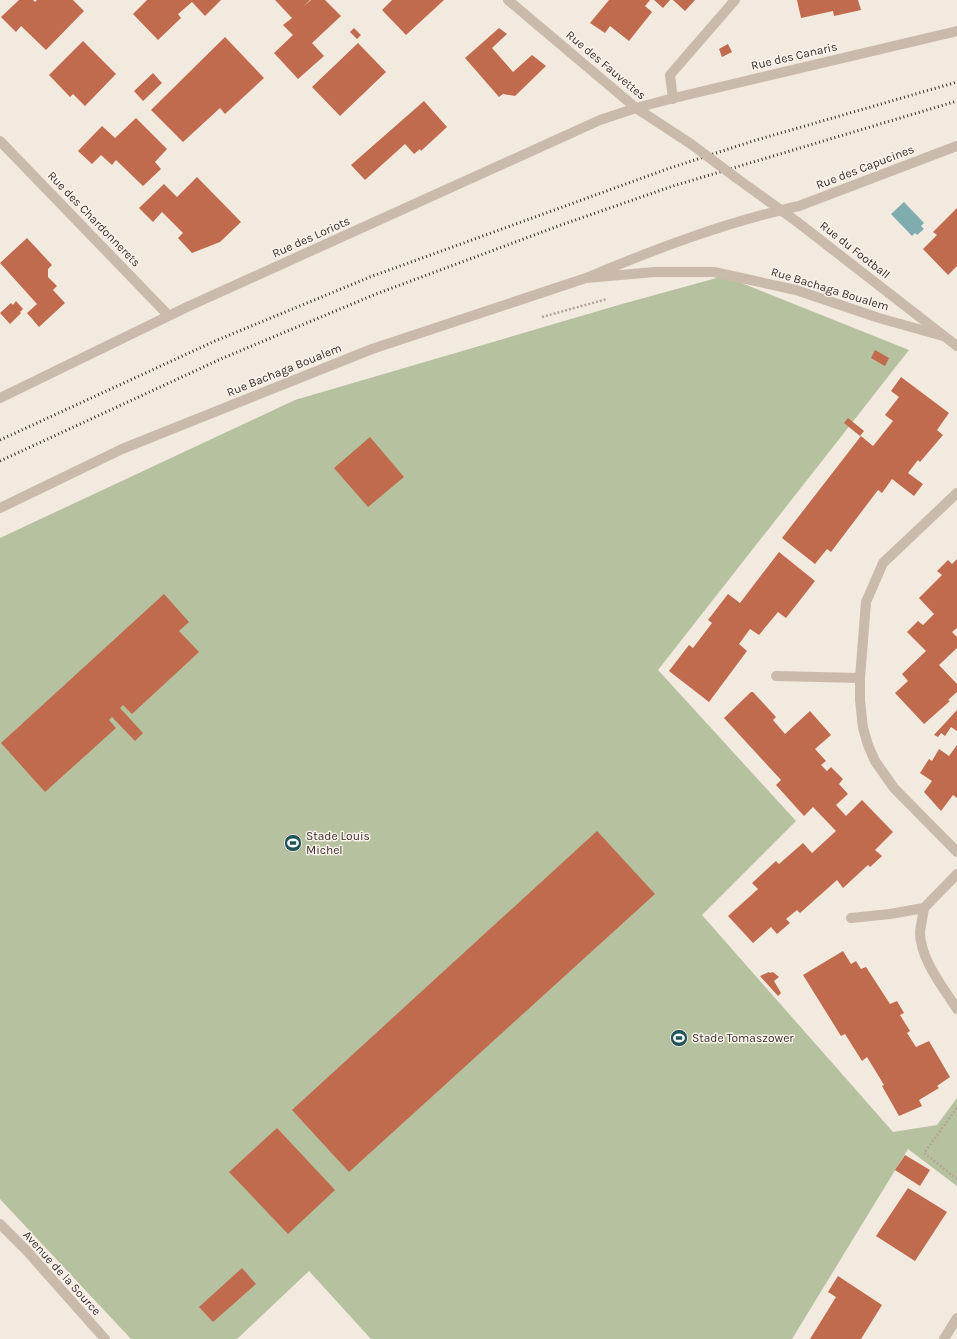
<svg xmlns="http://www.w3.org/2000/svg" width="957" height="1339" font-family="Karla,sans-serif">
  <rect width="100%" height="100%" fill="#f2e9df"/>
  <path fill="#b5c19f" d="M 724,276 L 909,350 L 658,670 L 796,821 L 702,915 L 893,1132 L 937,1125 L 957,1098 L 957,1186 L 908,1149 L 792,1339 L 371,1339 L 309,1271 L 237,1339 L 131,1339 L 0,1199 L 0,538 L 295,400 L 622,304 Z"/>
  <path fill="#7facae" d="M 904,202 L 924,223 L 921,226 L 924,229 L 917,235 L 915,233 L 912,236 L 891,214 Z"/>
  <path fill="#c16b4e" d="M 19,0 L 33,0 L 35,2 L 37,0 L 73,0 L 84,11 L 46,50 L 21,26 L 16,32 L 1,17 Z
    M 147,0 L 221,0 L 205,16 L 192,2 L 178,14 L 181,18 L 158,40 L 133,14 Z
    M 275,0 L 310,0 L 303,7 L 311,0 L 325,0 L 341,16 L 312,43 L 324,56 L 298,79 L 274,53 L 293,35 L 283,25 L 292,18 Z
    M 392,0 L 444,0 L 406,35 L 382,10 Z
    M 609,0 L 650,0 L 645,6 L 652,12 L 629,41 L 610,26 L 605,33 L 590,23 Z
    M 654,0 L 670,0 L 663,8 Z
    M 673,0 L 695,0 L 685,11 Z
    M 797,0 L 858,0 L 861,10 L 834,16 L 833,11 L 801,18 Z
    M 354,28 L 361,35 L 357,39 L 350,32 Z
    M 499,28 L 507,34 L 492,48 L 513,72 L 532,55 L 546,66 L 515,96 L 503,94 L 499,97 L 465,58 Z
    M 225,37 L 264,78 L 225,114 L 220,108 L 183,142 L 151,110 Z
    M 83,41 L 116,74 L 85,106 L 73,94 L 70,97 L 49,75 Z
    M 358,43 L 386,72 L 340,116 L 312,87 Z
    M 728,44 L 732,52 L 722,57 L 719,49 Z
    M 153,73 L 162,83 L 143,101 L 134,91 Z
    M 424,101 L 447,127 L 421,151 L 420,149 L 414,154 L 405,144 L 365,180 L 351,165 Z
    M 136,118 L 167,149 L 155,162 L 161,169 L 143,186 L 116,160 L 112,165 L 101,155 L 92,164 L 78,151 L 102,126 L 115,138 Z
    M 197,177 L 241,222 L 220,242 L 192,253 L 178,238 L 183,233 L 162,212 L 153,222 L 139,208 L 164,184 L 177,197 Z
    M 957,208 L 957,266 L 948,275 L 923,249 L 937,235 L 933,232 Z
    M 27,238 L 52,265 L 48,269 L 48,277 L 57,286 L 53,290 L 65,303 L 39,327 L 27,313 L 37,304 L 0,263 Z
    M 16,301 L 23,309 L 20,312 L 21,313 L 10,324 L 0,313 L 11,303 L 13,305 Z
    M 875,350 L 889,358 L 885,366 L 871,358 Z
    M 901,377 L 949,413 L 937,430 L 943,435 L 920,462 L 918,460 L 908,473 L 923,484 L 914,496 L 892,479 L 882,493 L 878,490 L 831,552 L 827,549 L 815,564 L 782,538 L 861,436 L 873,446 L 893,421 L 885,415 L 899,397 L 891,391 Z
    M 848,418 L 864,431 L 860,436 L 844,423 Z
    M 370,437 L 404,477 L 368,507 L 334,468 Z
    M 779,552 L 815,581 L 786,618 L 778,612 L 759,635 L 750,629 L 739,644 L 747,651 L 709,702 L 669,671 L 689,645 L 693,648 L 712,623 L 708,620 L 728,594 L 740,603 Z
    M 957,559 L 957,628 L 952,632 L 957,637 L 957,648 L 939,665 L 957,684 L 957,692 L 948,700 L 950,701 L 924,724 L 895,693 L 908,681 L 902,674 L 926,651 L 907,632 L 918,621 L 923,625 L 934,614 L 919,598 L 942,575 L 937,571 L 948,560 L 952,564 Z
    M 164,594 L 189,622 L 179,631 L 199,652 L 132,714 L 123,705 L 120,708 L 143,733 L 135,741 L 112,717 L 109,720 L 116,728 L 45,792 L 1,743 Z
    M 751,692 L 753,692 L 776,717 L 773,720 L 785,734 L 810,711 L 831,735 L 815,749 L 826,761 L 821,765 L 827,771 L 831,767 L 843,779 L 839,784 L 848,794 L 836,805 L 846,816 L 862,800 L 893,832 L 875,850 L 882,856 L 870,867 L 868,865 L 843,888 L 837,880 L 800,913 L 797,910 L 786,919 L 790,923 L 777,934 L 771,927 L 753,943 L 728,916 L 758,889 L 752,883 L 776,861 L 779,864 L 803,843 L 812,853 L 836,831 L 813,807 L 804,816 L 776,785 L 781,780 L 724,718 Z
    M 957,710 L 957,731 L 951,727 L 945,736 L 941,733 L 938,737 L 934,735 Z
    M 957,745 L 957,798 L 953,795 L 941,811 L 924,792 L 932,781 L 920,773 L 929,759 L 932,761 L 939,749 L 949,756 Z
    M 597,831 L 655,894 L 349,1172 L 292,1110 Z
    M 843,951 L 851,964 L 856,961 L 861,969 L 866,967 L 890,1004 L 897,1001 L 904,1013 L 900,1015 L 910,1031 L 907,1033 L 916,1047 L 929,1041 L 950,1077 L 937,1086 L 939,1088 L 919,1100 L 922,1106 L 899,1116 L 882,1086 L 884,1085 L 867,1057 L 862,1061 L 845,1034 L 841,1036 L 803,975 Z
    M 769,972 L 770,973 L 773,972 L 779,977 L 774,981 L 781,993 L 778,996 L 760,976 Z
    M 277,1128 L 335,1190 L 288,1234 L 229,1172 Z
    M 905,1155 L 930,1170 L 920,1186 L 895,1170 Z
    M 908,1188 L 947,1212 L 915,1261 L 876,1236 Z
    M 242,1268 L 256,1284 L 213,1322 L 199,1307 Z
    M 838,1276 L 882,1305 L 861,1339 L 810,1339 L 836,1297 L 828,1292 Z"/>
  <g fill="none" stroke-linecap="round" stroke-linejoin="round">
    <path stroke="#b6a495" stroke-width="2.5" stroke-dasharray="2 2" stroke-linecap="butt" d="M 542,317 L 607,299
      M 957,1108 L 924,1153 L 957,1179"/>
    <path stroke="#cabaab" stroke-width="10" d="M 673,99 L 670,75 L 735,0
      M 0,141 L 169,316
      M 943,336 L 879,318 L 796,290 L 714,272 L 655,272 L 586,278 C 655,249 726,222 799,206 L 957,146
      M 0,398 L 187,307 L 600,120 L 636,108 L 670,99 L 957,31
      M 957,493 L 883,563 L 866,602 L 860,678 L 860,700 L 863,728 L 868,745 L 875,761 L 894,788 L 957,852
      M 0,508 L 122,449 L 372,349 L 586,278
      M 776,676 L 860,678
      M 924,908 C 923,915 921,924 920,932 C 920,959 943,987 957,1009
      M 851,918 L 890,914 L 924,908 L 957,874
      M 0,1224 L 27,1251 L 105,1339
      M 944,1339 L 957,1318"/>
    <path stroke="#cabaab" stroke-width="10" d="M 508,0 L 636,108 L 691,144
      M 735,177 L 796,221 L 957,346"/>
    <path stroke="#382f2a" stroke-width="3" stroke-dasharray="1 3" stroke-linecap="butt" d="M 0,440 L 215,341 L 370,277 L 667,169 L 753,141 L 957,82
      M 0,461 L 223,358 L 376,294 L 561,225 L 673,186 L 957,101"/>
    <path stroke="#cabaab" stroke-width="10" d="M 691,144 L 735,177"/>
  </g>
  <defs>
    <symbol id="stadium-disc" viewBox="-11 -11 22 22"><circle r="9.5" fill="#215458" stroke="#faf3ec"/><path d="M0-5a6.5 5 0 1 0 0 10a6.5 5 0 1 0 0-10ZM-3.5-1.8h7v3.6h-7Z" fill="#fff"/></symbol>
  </defs>
  <g fill-rule="evenodd">
    <use href="#stadium-disc" x="283" y="833" width="20" height="20"/>
    <use href="#stadium-disc" x="669" y="1028" width="20" height="20"/>
  </g>
  <g text-anchor="middle" stroke-width="3" stroke-linejoin="round" paint-order="stroke">
    <g font-size="12" fill="#382f2a" stroke="#faf3ec">
      <text transform="translate(794 56) rotate(-13)" y="4">Rue des Canaris</text>
      <text transform="translate(606 65) rotate(40)" y="4">Rue des Fauvettes</text>
      <text transform="translate(865 167) rotate(-21)" y="4">Rue des Capucines</text>
      <text transform="translate(94 219) rotate(46)" y="4">Rue des Chardonnerets</text>
      <text transform="translate(311 237) rotate(-24)" y="4">Rue des Loriots</text>
      <text transform="translate(855 250) rotate(38)" y="4">Rue du Football</text>
      <text transform="translate(830 289) rotate(17)" y="4">Rue Bachaga Boualem</text>
      <text transform="translate(284 370) rotate(-22)" y="4">Rue Bachaga Boualem</text>
      <text transform="translate(62 1273) rotate(48)" y="4">Avenue de la Source</text>
    </g>
    <g font-size="12" fill="#382f2a" stroke="#faf3ec" text-anchor="start">
      <text x="306" y="840">Stade Louis<tspan x="306" dy="14">Michel</tspan></text>
      <text x="692" y="1042">Stade Tomaszower</text>
    </g>
  </g>
</svg>
